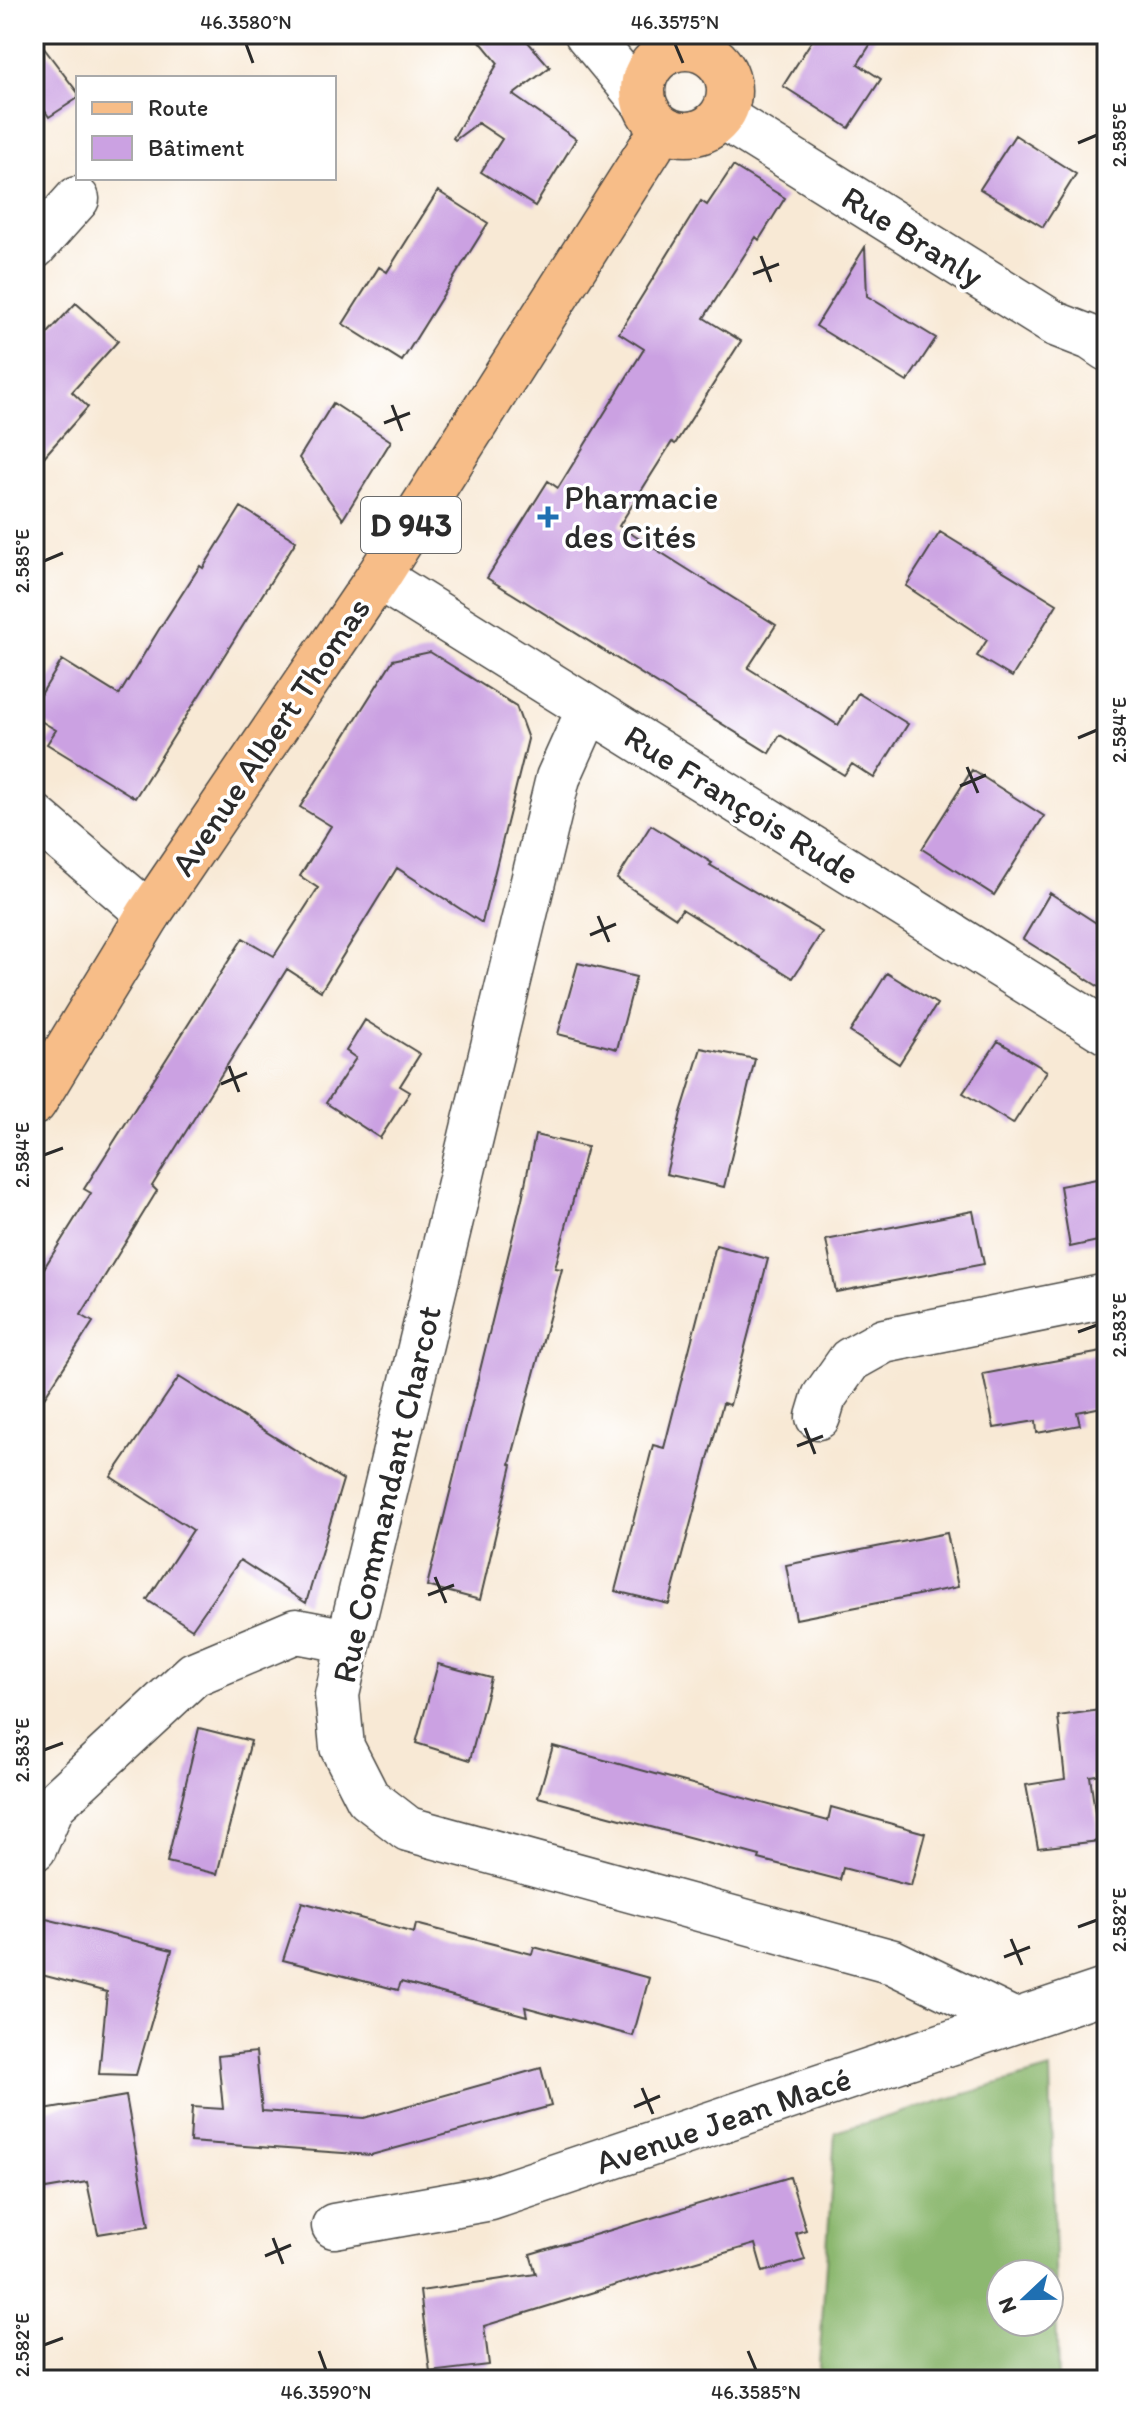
<svg xmlns="http://www.w3.org/2000/svg" width="1141" height="2414" font-family="Itim,sans-serif">
  <rect width="100%" height="100%" fill="#fff"/>
  <filter id="ink" filterUnits="userSpaceOnUse"><feTurbulence type="fractalNoise" baseFrequency=".0125" numOctaves="2"/><feDisplacementMap in="SourceGraphic" scale="16" xChannelSelector="R" yChannelSelector="G"/><feConvolveMatrix kernelMatrix="1 2 1 2 8 2 1 2 1" color-interpolation-filters="sRGB"/></filter>
  <filter id="wash" filterUnits="userSpaceOnUse"><feTurbulence type="fractalNoise" baseFrequency=".006" numOctaves="4" result="noise"/><feDisplacementMap in="SourceGraphic" scale="32" xChannelSelector="R" yChannelSelector="G"/><feGaussianBlur stdDeviation="1.8" result="paint"/><feColorMatrix in="noise" values="0 0 0 0 0 0 0 0 0 0 0 0 0 0 0 0 0 1.4 0 .05"/><feComposite in="paint" operator="in"/></filter>
  <g filter="url(#wash)">
    <rect width="100%" height="100%" fill="#f8e9d5"/>
    <path fill="#8cb86f" stroke="#5c724d" stroke-width="2" fill-rule="evenodd" d="M 1050,2069 L 1058,2380 L 818,2380 L 835,2132 ZM 1001,2274 L 1049,2274 L 1049,2322 L 1001,2322 Z"/>
    <g id="blocks">
      <path fill="#cba1e2" d="M 474,34 L 521,34 L 550,67 L 513,95 L 576,139 L 535,206 L 481,172 L 502,139 L 478,123 L 455,140 L 453,138 L 498,63 Z
        M 816,34 L 877,34 L 858,64 L 881,79 L 849,128 L 783,86 Z
        M 34,35 L 78,93 L 78,98 L 49,117 L 34,95 Z
        M 1015,135 L 1076,174 L 1043,227 L 980,189 Z
        M 733,166 L 785,198 L 759,240 L 756,237 L 704,318 L 741,341 L 675,444 L 672,442 L 619,526 L 776,625 L 748,668 L 838,725 L 858,693 L 908,724 L 874,778 L 852,764 L 844,775 L 780,735 L 769,753 L 487,578 L 548,481 L 558,488 L 644,349 L 619,333 L 701,201 L 707,205 Z
        M 438,191 L 488,223 L 402,361 L 343,324 L 379,267 L 387,272 Z
        M 865,247 L 867,296 L 936,338 L 907,382 L 816,326 Z
        M 76,303 L 118,341 L 72,392 L 88,407 L 34,468 L 34,348 Z
        M 333,403 L 391,441 L 343,519 L 299,458 Z
        M 241,507 L 296,541 L 135,798 L 47,744 L 56,730 L 34,717 L 34,706 L 62,660 L 119,695 L 158,631 L 200,566 L 203,568 Z
        M 940,532 L 1057,604 L 1012,677 L 977,656 L 987,640 L 906,586 Z
        M 430,652 L 516,706 L 528,739 L 482,923 L 397,868 L 321,991 L 287,969 L 152,1186 L 157,1191 L 81,1315 L 93,1322 L 34,1413 L 34,1284 L 91,1193 L 84,1189 L 243,938 L 274,956 L 318,888 L 300,876 L 331,826 L 300,807 L 393,660 Z
        M 972,770 L 1044,816 L 994,895 L 922,849 Z
        M 651,825 L 712,863 L 710,865 L 822,932 L 793,978 L 682,909 L 676,918 L 617,879 Z
        M 1050,893 L 1107,930 L 1107,992 L 1023,939 Z
        M 578,963 L 636,977 L 617,1049 L 558,1034 Z
        M 887,973 L 937,1004 L 899,1064 L 850,1032 Z
        M 365,1020 L 420,1054 L 400,1086 L 410,1092 L 380,1138 L 326,1103 L 356,1058 L 346,1051 Z
        M 998,1041 L 1047,1071 L 1013,1124 L 963,1093 Z
        M 701,1048 L 755,1059 L 724,1187 L 666,1174 L 681,1113 Z
        M 535,1135 L 587,1147 L 555,1268 L 562,1269 L 510,1464 L 512,1465 L 480,1600 L 427,1586 L 522,1199 Z
        M 1107,1177 L 1107,1239 L 1070,1247 L 1060,1186 Z
        M 973,1211 L 984,1264 L 836,1292 L 826,1240 Z
        M 716,1245 L 768,1259 L 730,1405 L 723,1403 L 669,1604 L 615,1591 L 653,1445 L 664,1448 Z
        M 1107,1351 L 1107,1406 L 1077,1412 L 1080,1425 L 1037,1433 L 1036,1421 L 994,1428 L 983,1374 Z
        M 179,1377 L 343,1480 L 306,1603 L 240,1560 L 192,1629 L 147,1600 L 193,1530 L 111,1477 Z
        M 947,1533 L 958,1587 L 796,1619 L 786,1565 Z
        M 438,1664 L 491,1678 L 470,1760 L 416,1743 Z
        M 1107,1709 L 1107,1773 L 1090,1776 L 1099,1841 L 1038,1848 L 1026,1785 L 1065,1779 L 1058,1716 Z
        M 199,1728 L 251,1741 L 217,1874 L 167,1862 Z
        M 553,1746 L 828,1821 L 831,1807 L 925,1833 L 911,1886 L 843,1868 L 840,1880 L 759,1859 L 760,1856 L 538,1797 Z
        M 302,1902 L 414,1933 L 416,1924 L 532,1954 L 534,1947 L 649,1978 L 633,2036 L 525,2007 L 527,2016 L 401,1982 L 398,1990 L 283,1960 Z
        M 34,1916 L 172,1950 L 136,2075 L 99,2074 L 107,1992 L 34,1973 Z
        M 256,2052 L 262,2111 L 364,2118 L 541,2068 L 551,2106 L 371,2155 L 190,2142 L 192,2107 L 223,2109 L 218,2056 Z
        M 126,2096 L 149,2226 L 98,2234 L 87,2182 L 34,2191 L 34,2137 L 42,2136 L 38,2111 Z
        M 790,2177 L 806,2230 L 796,2233 L 805,2260 L 763,2272 L 755,2244 L 623,2283 L 484,2326 L 489,2365 L 430,2372 L 420,2291 L 536,2274 L 530,2254 Z"/>
    </g>
  </g>
  <g filter="url(#ink)">
    <use href="#blocks" fill-opacity="0" stroke="#4a4844" stroke-width="2"/>
    <g fill="none" stroke-linecap="round" stroke-linejoin="round">
      <defs>
        <path id="street" d="M 587,34 L 644,103
          M 722,116 L 1055,324 L 1091,338 L 1107,349
          M 34,247 L 77,199
          M 378,577 L 1107,1032
          M 589,709 L 558,778 L 349,1641 L 337,1695 L 342,1747 L 368,1798 L 408,1829 L 893,1962 L 1015,2021
          M 34,816 L 149,914
          M 818,1417 L 824,1397 L 850,1360 L 884,1341 L 1107,1296
          M 34,1849 L 53,1805 L 194,1674 L 296,1631 L 349,1641
          M 334,2226 L 491,2198 L 1107,1990"/>
        <path id="primary" d="M643 91a43 43 0 1 1 86 0a43 43 0 1 1-86 0Z
          M 34,1103 L 149,914 L 378,577 L 663,128"/>
      </defs>
      <use href="#street" stroke="#4a4844" stroke-width="47"/>
      <use href="#primary" stroke="#4a4844" stroke-width="47"/>
      <use href="#street" stroke="#fff" stroke-width="44"/>
      <use href="#primary" stroke="#f7bd88" stroke-width="44"/>
    </g>
  </g>
  <path fill="none" stroke="#2b2b2b" stroke-width="3" d="M 246,44 L 253,63M 675,44 L 683,63M 1078,143 L 1097,135M 761,256 L 771,282M 753,274 L 779,264M 392,405 L 402,431M 384,423 L 410,413M 44,561 L 63,553M 1078,738 L 1097,730M 967,767 L 978,793M 960,786 L 986,775M 598,916 L 609,942M 590,935 L 616,924M 229,1066 L 239,1092M 221,1084 L 247,1073M 44,1155 L 63,1148M 1078,1332 L 1097,1325M 805,1428 L 815,1454M 797,1446 L 823,1436M 435,1577 L 446,1603M 428,1595 L 454,1585M 44,1750 L 63,1743M 1078,1927 L 1097,1920M 1011,1939 L 1022,1965M 1004,1957 L 1030,1947M 642,2088 L 653,2114M 634,2107 L 660,2096M 273,2238 L 283,2264M 265,2256 L 291,2245M 44,2345 L 63,2338M 319,2351 L 326,2370M 748,2351 L 756,2370"/>
  <path fill="#1f6fb2" stroke="#fff" stroke-width="3" d="M544 505h8v8h8v8h-8v8h-8v-8h-8v-8h8z"/>
  <g text-anchor="middle" stroke-width="7" stroke-linejoin="round" paint-order="stroke">
    <rect fill="#fff" stroke="#6b6b6b" stroke-width="2" x="361" y="497" width="100" height="56" rx="6"/>
    <g font-size="32" font-weight="bold" fill="#2b2b2b">
      <text x="411" y="536">D 943</text>
    </g>
    <g font-size="34" fill="#2b2b2b" stroke="#fff">
      <text transform="translate(913 236) rotate(32)" y="12">Rue Branly</text>
      <text transform="translate(270 736) rotate(-56)" y="12">Avenue Albert Thomas</text>
      <text transform="translate(742 804) rotate(32)" y="12">Rue François Rude</text>
      <text transform="translate(386 1494) rotate(-77)" y="12">Rue Commandant Charcot</text>
      <text transform="translate(723 2120) rotate(-19)" y="12">Avenue Jean Macé</text>
    </g>
    <g font-size="34" fill="#2b2b2b" stroke="#fff" text-anchor="start">
      <text x="564" y="509">Pharmacie<tspan x="564" dy="39">des Cités</tspan></text>
    </g>
  </g>
  <rect width="1141" height="2414" fill="none" stroke="#fff" stroke-width="88"/>
  <rect x="76" y="76" width="260" height="104" fill="#ffffff" stroke="#aaaaaa" stroke-width="2"/>
  <rect x="92" y="102" width="40" height="12" fill="#f7bd88" stroke="#aaaaaa" stroke-width="2"/>
  <text x="148" y="116" font-size="24" fill="#2b2b2b">Route</text>
  <rect x="92" y="136" width="40" height="24" fill="#cba1e2" stroke="#aaaaaa" stroke-width="2"/>
  <text x="148" y="156" font-size="24" fill="#2b2b2b">Bâtiment</text>
  <g transform="translate(1025 2298) rotate(248)"><circle r="38" fill="#ffffff" stroke="#aaaaaa" stroke-width="2"/>
  <path d="M0-6L14 30L0 20L-14 30Z" fill="#1f6fb2"/>
  <text y="-12" font-size="22" font-weight="bold" text-anchor="middle" fill="#2b2b2b">N</text>
  </g>
  <rect x="44" y="44" width="1053" height="2326" fill="none" stroke="#2b2b2b" stroke-width="3"/>
  <g font-size="20" text-anchor="middle" fill="#2b2b2b">
    <text x="246" y="29">46.3580°N</text>
    <text x="675" y="29">46.3575°N</text>
    <text transform="translate(1119 135) rotate(-90)" y="7">2.585°E</text>
    <text transform="translate(22 561) rotate(-90)" y="7">2.585°E</text>
    <text transform="translate(1119 730) rotate(-90)" y="7">2.584°E</text>
    <text transform="translate(22 1155) rotate(-90)" y="7">2.584°E</text>
    <text transform="translate(1119 1325) rotate(-90)" y="7">2.583°E</text>
    <text transform="translate(22 1750) rotate(-90)" y="7">2.583°E</text>
    <text transform="translate(1119 1920) rotate(-90)" y="7">2.582°E</text>
    <text transform="translate(22 2345) rotate(-90)" y="7">2.582°E</text>
    <text x="326" y="2399">46.3590°N</text>
    <text x="756" y="2399">46.3585°N</text>
  </g>
</svg>
